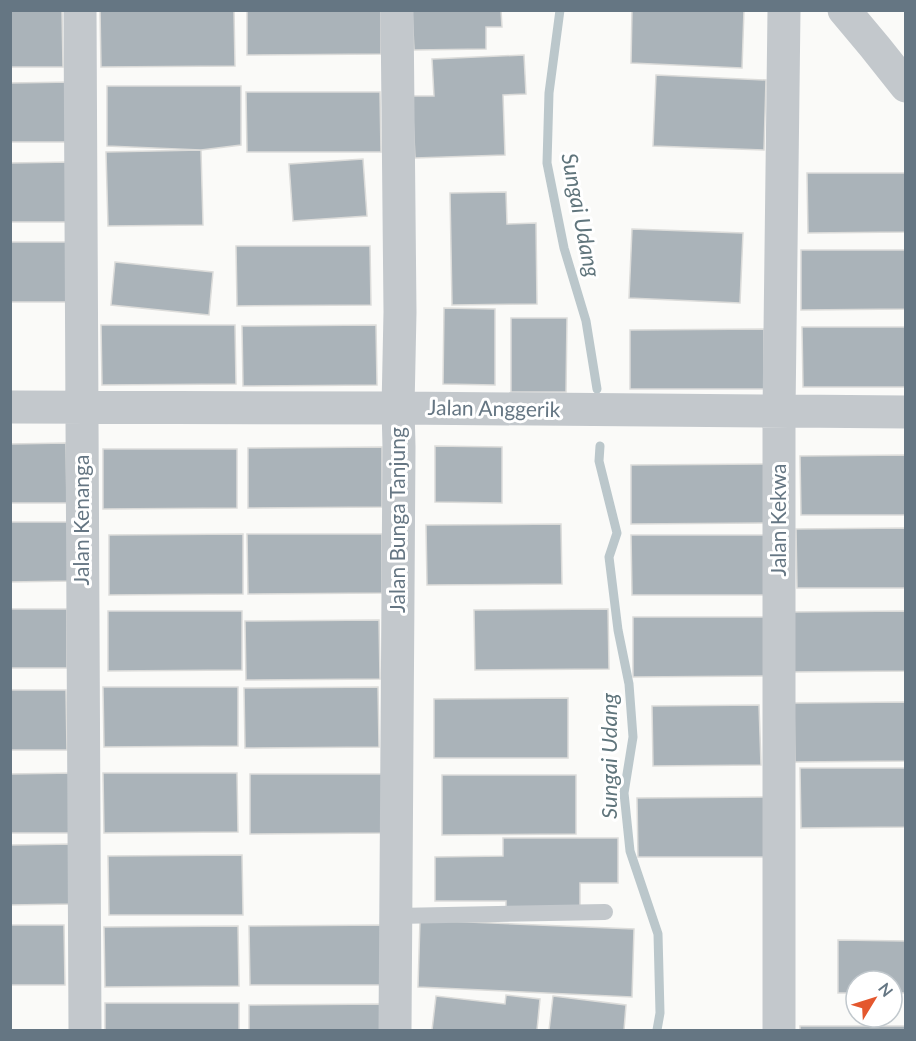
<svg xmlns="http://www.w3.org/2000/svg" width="916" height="1041" font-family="Lato,sans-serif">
  <rect width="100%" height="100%" fill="#fafaf8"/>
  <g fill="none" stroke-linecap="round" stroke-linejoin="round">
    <path stroke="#bbc7cb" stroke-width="9" d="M 560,10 L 549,93 L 547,163 L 564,248 L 586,321 L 597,389
      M 600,446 L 599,461 L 617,533 L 609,557 L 618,630 L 629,684 L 633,737 L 624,793 L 630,851 L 658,934 L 660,1013 L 657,1030"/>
  </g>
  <path fill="#aab3b9" stroke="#dcdcda" stroke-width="1.5" d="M 10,10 L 62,10 L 63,67 L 10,67 Z
    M 100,10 L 234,10 L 235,66 L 101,67 Z
    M 247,10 L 381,10 L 381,54 L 247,55 Z
    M 412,10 L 501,10 L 502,27 L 486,27 L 486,49 L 414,50 Z
    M 632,10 L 744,10 L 742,68 L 631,63 Z
    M 524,55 L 526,94 L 503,95 L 505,155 L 415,158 L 412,96 L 434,96 L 432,59 Z
    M 656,75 L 766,80 L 764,150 L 653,146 Z
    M 72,82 L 73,142 L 10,142 L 10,83 Z
    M 107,86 L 241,86 L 241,145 L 201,150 L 107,146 Z
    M 246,92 L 380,92 L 381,152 L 247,152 Z
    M 201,150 L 203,225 L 108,226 L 106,152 Z
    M 363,159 L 367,216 L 293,221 L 289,164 Z
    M 71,162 L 71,222 L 10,222 L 10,163 Z
    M 807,173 L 906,173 L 906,232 L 808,233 Z
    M 506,192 L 507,224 L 536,223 L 537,304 L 452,305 L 450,193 Z
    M 632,229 L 743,233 L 740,303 L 629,298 Z
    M 10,242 L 69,242 L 70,302 L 10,302 Z
    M 236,246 L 370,246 L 371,305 L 237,306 Z
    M 801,250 L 906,250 L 906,309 L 801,310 Z
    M 115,262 L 213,272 L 209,315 L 111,305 Z
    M 444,308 L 495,309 L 495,385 L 443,384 Z
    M 511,318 L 567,318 L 566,392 L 511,392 Z
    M 101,325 L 235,325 L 236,384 L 102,385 Z
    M 376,325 L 377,385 L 243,386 L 242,326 Z
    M 802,327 L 906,327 L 906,387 L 803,387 Z
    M 764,329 L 764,389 L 630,389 L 630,330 Z
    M 66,443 L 67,503 L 10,503 L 10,444 Z
    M 435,446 L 502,447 L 502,503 L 435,502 Z
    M 382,447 L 382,507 L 248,508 L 248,448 Z
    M 103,449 L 237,449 L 237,508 L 103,509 Z
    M 906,455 L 906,515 L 801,515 L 800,456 Z
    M 765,464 L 766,523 L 631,524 L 631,465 Z
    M 10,522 L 69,522 L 70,581 L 10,582 Z
    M 561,524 L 562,584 L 427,585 L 426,525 Z
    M 906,528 L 906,588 L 797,588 L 796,529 Z
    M 243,534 L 243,594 L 109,595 L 109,535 Z
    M 247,534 L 382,534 L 382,593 L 248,594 Z
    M 631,535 L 765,535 L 766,595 L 632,595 Z
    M 10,609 L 67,609 L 67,668 L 10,668 Z
    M 608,609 L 609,669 L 475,670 L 474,610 Z
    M 108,611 L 242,611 L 242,670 L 108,671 Z
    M 906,611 L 906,671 L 791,672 L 790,612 Z
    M 633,617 L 767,617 L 768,676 L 633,677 Z
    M 379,620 L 380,679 L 246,680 L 245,621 Z
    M 103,687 L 238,687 L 238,746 L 104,747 Z
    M 378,687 L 379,747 L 245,748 L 244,688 Z
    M 10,690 L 66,690 L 67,750 L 10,750 Z
    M 568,698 L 568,758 L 434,758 L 434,699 Z
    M 906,702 L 906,761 L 795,762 L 794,703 Z
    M 759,705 L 761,765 L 653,766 L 652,706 Z
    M 800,768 L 906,768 L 906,827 L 801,828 Z
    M 74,773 L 75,833 L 10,833 L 10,774 Z
    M 103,773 L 237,773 L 238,832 L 104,833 Z
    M 250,774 L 384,774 L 384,833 L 250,834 Z
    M 442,775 L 576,775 L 576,834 L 442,835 Z
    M 771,797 L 772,857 L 638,857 L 637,798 Z
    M 503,838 L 618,838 L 618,883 L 580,883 L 580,911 L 506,911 L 506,901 L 435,901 L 435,857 L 503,856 Z
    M 73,844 L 74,904 L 10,905 L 10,845 Z
    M 242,855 L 243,915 L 109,915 L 108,856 Z
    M 420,920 L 634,929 L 632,997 L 418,987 Z
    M 10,925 L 64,925 L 65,985 L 10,985 Z
    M 384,925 L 384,985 L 250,985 L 249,926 Z
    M 238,926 L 239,986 L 105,987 L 104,927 Z
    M 838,940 L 906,941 L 906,993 L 892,993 L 892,981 L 856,981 L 856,993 L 838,993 Z
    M 506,995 L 540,999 L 537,1030 L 432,1030 L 436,996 L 505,1004 Z
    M 553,996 L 626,1005 L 624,1030 L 549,1030 Z
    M 105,1003 L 239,1003 L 239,1030 L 105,1030 Z
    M 383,1004 L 383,1030 L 249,1030 L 249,1005 Z
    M 800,1026 L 906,1026 L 906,1030 L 800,1030 Z"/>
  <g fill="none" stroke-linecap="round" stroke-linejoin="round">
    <path stroke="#c3c8cc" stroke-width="16" d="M 396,916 L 605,912"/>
    <path stroke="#c3c8cc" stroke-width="33" d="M 80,10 L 85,1030
      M 844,10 L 875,47 L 906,86
      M 10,407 L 398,408 L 906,412
      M 395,1030 L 399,447 L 398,408 L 400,312 L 397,10
      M 779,1030 L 779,412 L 784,10"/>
  </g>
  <g text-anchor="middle" stroke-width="6" stroke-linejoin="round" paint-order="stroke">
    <g font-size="21" fill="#657683" stroke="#fff">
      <text transform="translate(494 409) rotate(1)" y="7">Jalan Anggerik</text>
      <text transform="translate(82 520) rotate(-90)" y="7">Jalan Kenanga</text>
      <text transform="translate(398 520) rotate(-90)" y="7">Jalan Bunga Tanjung</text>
      <text transform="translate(779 520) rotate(-90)" y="7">Jalan Kekwa</text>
    </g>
    <g font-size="22" font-style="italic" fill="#60757c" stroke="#fff">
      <text transform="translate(581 215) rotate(79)" y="8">Sungai Udang</text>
      <text transform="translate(609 756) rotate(-90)" y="8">Sungai Udang</text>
    </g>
  </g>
  <rect width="916" height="1041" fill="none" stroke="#657683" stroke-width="24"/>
  <g transform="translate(874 999) rotate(52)"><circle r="28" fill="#ffffff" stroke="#c1c8cd" stroke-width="1.5"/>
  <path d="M0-4.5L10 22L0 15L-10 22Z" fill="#e4572e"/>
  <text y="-9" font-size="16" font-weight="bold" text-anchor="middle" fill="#657683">N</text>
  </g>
</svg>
